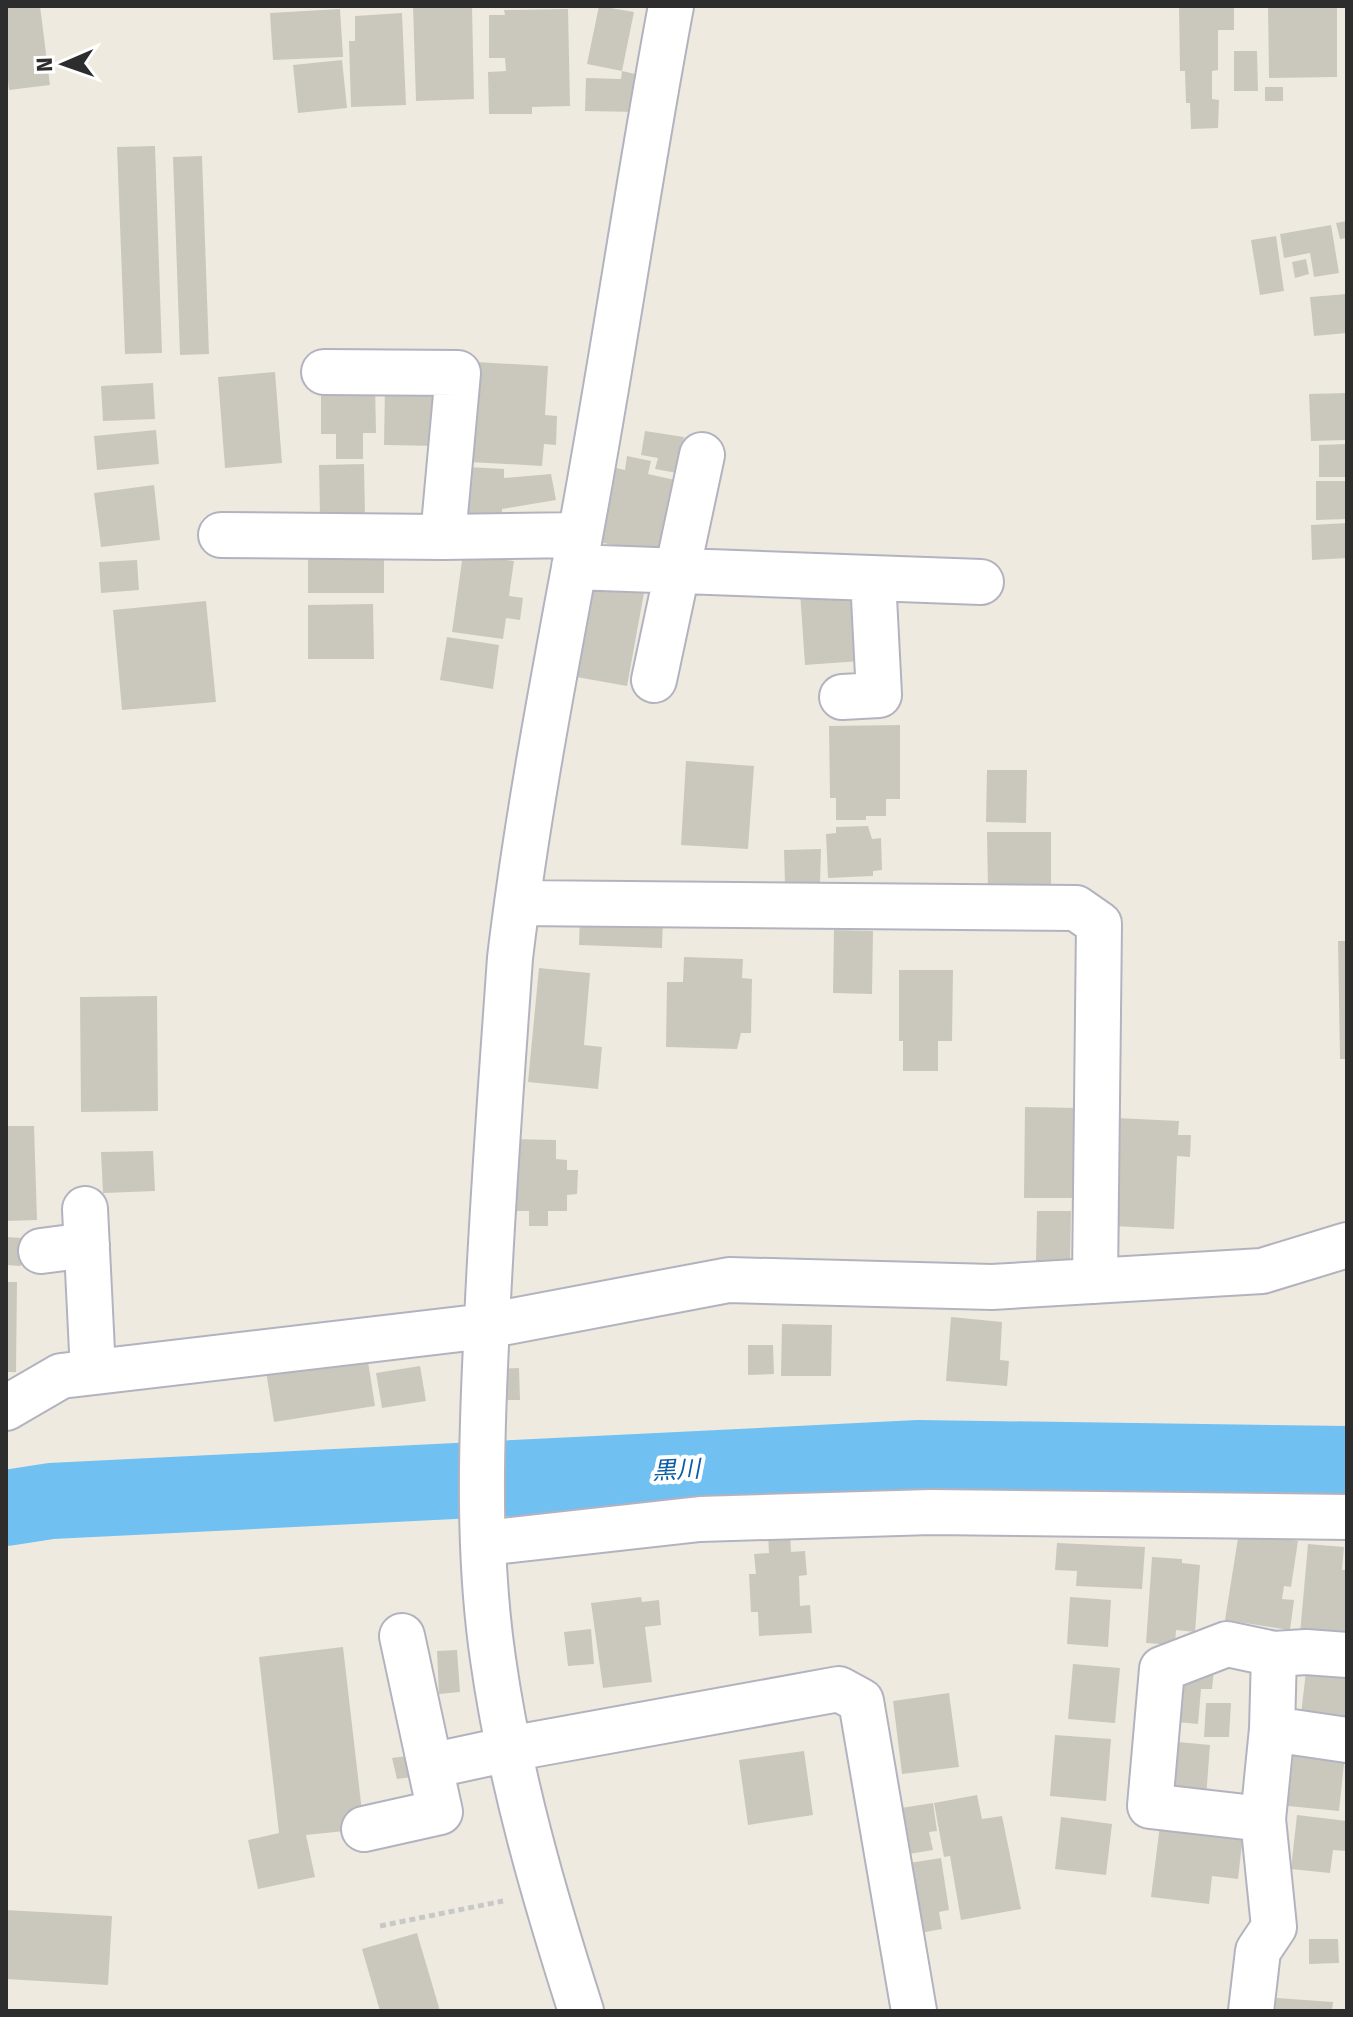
<svg xmlns="http://www.w3.org/2000/svg" width="1353" height="2017" font-family="'Fira Sans','Noto Sans JP',sans-serif">
  <rect width="100%" height="100%" fill="#eeeadf"/>
  <g fill="none" stroke-linecap="round" stroke-linejoin="round">
    <path stroke="#70c0f2" stroke-width="76" d="M 6,1508 L 51,1501 L 919,1458 L 1347,1464"/>
  </g>
  <path fill="#cac8bd" d="M 6,6 L 40,6 L 50,85 L 9,90 L 6,64 Z
    M 413,6 L 472,6 L 474,99 L 416,101 Z
    M 599,6 L 634,12 L 622,71 L 644,76 L 637,112 L 585,111 L 586,78 L 621,79 L 622,71 L 587,64 Z
    M 1179,6 L 1234,6 L 1234,30 L 1218,30 L 1218,70 L 1212,71 L 1212,99 L 1219,100 L 1218,128 L 1191,129 L 1190,103 L 1186,103 L 1185,71 L 1180,71 Z
    M 1268,6 L 1337,6 L 1337,77 L 1269,78 Z
    M 340,9 L 343,57 L 273,60 L 270,13 Z
    M 568,9 L 570,106 L 532,107 L 532,114 L 489,114 L 488,72 L 506,71 L 505,58 L 489,58 L 489,15 L 505,15 L 504,10 Z
    M 402,13 L 406,105 L 351,107 L 349,41 L 355,41 L 355,16 Z
    M 1234,51 L 1257,51 L 1258,91 L 1234,91 Z
    M 342,60 L 347,108 L 298,113 L 293,65 Z
    M 1265,87 L 1283,87 L 1283,101 L 1265,101 Z
    M 155,146 L 162,353 L 125,354 L 117,147 Z
    M 202,156 L 209,354 L 180,355 L 173,157 Z
    M 1347,221 L 1347,238 L 1340,239 L 1336,223 Z
    M 1331,225 L 1339,273 L 1314,277 L 1310,253 L 1284,258 L 1280,234 Z
    M 1276,236 L 1284,291 L 1260,295 L 1251,240 Z
    M 1306,259 L 1309,274 L 1295,278 L 1292,262 Z
    M 1347,294 L 1347,333 L 1314,336 L 1310,297 Z
    M 476,362 L 548,366 L 545,415 L 557,416 L 556,445 L 544,444 L 542,466 L 470,462 Z
    M 275,372 L 282,463 L 225,468 L 218,377 Z
    M 153,383 L 155,419 L 103,421 L 101,386 Z
    M 375,383 L 376,433 L 363,433 L 363,459 L 336,459 L 336,434 L 321,434 L 321,385 Z
    M 385,384 L 441,384 L 440,446 L 384,445 Z
    M 1347,393 L 1347,440 L 1311,441 L 1309,394 Z
    M 156,430 L 159,464 L 97,470 L 94,436 Z
    M 645,431 L 684,437 L 677,473 L 655,469 L 658,458 L 641,455 Z
    M 1347,444 L 1347,477 L 1319,477 L 1319,445 Z
    M 627,456 L 651,461 L 648,474 L 675,480 L 661,554 L 598,542 L 612,467 L 625,470 Z
    M 364,464 L 365,515 L 320,516 L 319,465 Z
    M 468,467 L 504,469 L 504,478 L 551,474 L 556,500 L 502,509 L 502,515 L 466,514 Z
    M 1316,481 L 1347,481 L 1347,519 L 1316,520 Z
    M 154,485 L 160,540 L 101,547 L 94,493 Z
    M 1347,523 L 1347,558 L 1312,560 L 1311,525 Z
    M 308,550 L 384,550 L 384,593 L 308,593 Z
    M 463,554 L 514,561 L 509,596 L 523,598 L 520,620 L 506,618 L 503,639 L 452,632 Z
    M 137,560 L 139,590 L 101,593 L 99,562 Z
    M 588,584 L 644,593 L 627,686 L 571,676 Z
    M 854,588 L 860,661 L 805,665 L 800,592 Z
    M 206,601 L 216,702 L 122,710 L 113,610 Z
    M 373,604 L 374,659 L 308,659 L 308,605 Z
    M 447,637 L 499,645 L 493,689 L 440,680 Z
    M 900,725 L 900,799 L 886,799 L 886,816 L 866,816 L 866,820 L 836,820 L 836,798 L 830,798 L 829,726 Z
    M 686,761 L 754,766 L 748,849 L 681,845 Z
    M 987,770 L 1027,770 L 1026,823 L 986,822 Z
    M 868,826 L 872,839 L 881,838 L 882,870 L 873,871 L 873,876 L 828,878 L 826,834 L 836,833 L 836,827 Z
    M 987,832 L 1051,832 L 1051,889 L 988,889 Z
    M 821,849 L 820,884 L 785,885 L 784,850 Z
    M 580,914 L 663,917 L 662,948 L 579,945 Z
    M 834,930 L 873,931 L 872,994 L 833,993 Z
    M 1338,941 L 1347,941 L 1347,1059 L 1340,1059 Z
    M 684,957 L 743,959 L 742,978 L 752,979 L 751,1033 L 741,1033 L 737,1049 L 666,1047 L 667,982 L 683,982 Z
    M 539,968 L 590,973 L 584,1045 L 602,1047 L 598,1089 L 528,1082 Z
    M 899,970 L 953,970 L 952,1041 L 938,1041 L 938,1071 L 903,1071 L 903,1041 L 899,1041 Z
    M 157,996 L 158,1111 L 81,1112 L 80,997 Z
    M 1025,1107 L 1081,1108 L 1081,1198 L 1024,1198 Z
    M 1117,1118 L 1179,1121 L 1178,1135 L 1191,1135 L 1190,1157 L 1177,1156 L 1174,1229 L 1113,1226 Z
    M 6,1126 L 34,1126 L 37,1220 L 6,1221 Z
    M 510,1139 L 556,1140 L 556,1159 L 567,1160 L 567,1170 L 578,1170 L 577,1194 L 567,1195 L 567,1211 L 548,1211 L 548,1226 L 529,1226 L 529,1211 L 509,1211 Z
    M 153,1151 L 155,1191 L 103,1193 L 101,1152 Z
    M 1037,1211 L 1071,1211 L 1070,1262 L 1036,1261 Z
    M 6,1237 L 23,1238 L 21,1266 L 6,1265 Z
    M 6,1282 L 17,1282 L 16,1372 L 6,1372 Z
    M 951,1317 L 1002,1322 L 1000,1360 L 1009,1361 L 1007,1386 L 946,1381 Z
    M 782,1324 L 832,1325 L 831,1376 L 781,1376 Z
    M 748,1345 L 773,1345 L 774,1374 L 748,1375 Z
    M 367,1355 L 375,1406 L 274,1422 L 266,1371 Z
    M 420,1366 L 426,1401 L 382,1408 L 376,1373 Z
    M 519,1368 L 520,1400 L 499,1400 L 498,1369 Z
    M 1239,1532 L 1298,1541 L 1291,1587 L 1284,1586 L 1282,1599 L 1294,1600 L 1290,1630 L 1225,1620 Z
    M 790,1534 L 791,1552 L 805,1551 L 807,1575 L 799,1576 L 800,1606 L 810,1605 L 812,1633 L 759,1636 L 758,1612 L 751,1612 L 749,1574 L 756,1574 L 754,1554 L 769,1553 L 768,1535 Z
    M 1057,1543 L 1145,1547 L 1142,1589 L 1076,1586 L 1077,1571 L 1055,1570 Z
    M 1308,1544 L 1344,1547 L 1342,1570 L 1347,1570 L 1347,1634 L 1300,1634 Z
    M 1152,1557 L 1182,1559 L 1182,1563 L 1200,1565 L 1195,1632 L 1176,1630 L 1175,1645 L 1146,1643 Z
    M 641,1597 L 642,1602 L 659,1600 L 661,1625 L 645,1627 L 652,1682 L 603,1688 L 591,1603 Z
    M 1070,1597 L 1111,1600 L 1108,1647 L 1067,1644 Z
    M 591,1629 L 594,1664 L 568,1666 L 564,1632 Z
    M 343,1647 L 364,1829 L 306,1835 L 315,1877 L 258,1889 L 248,1840 L 279,1833 L 259,1657 Z
    M 457,1650 L 460,1692 L 439,1694 L 437,1651 Z
    M 1215,1660 L 1212,1689 L 1201,1689 L 1198,1724 L 1166,1721 L 1170,1672 Z
    M 1307,1663 L 1347,1667 L 1347,1719 L 1301,1714 Z
    M 1073,1664 L 1120,1668 L 1115,1723 L 1068,1719 Z
    M 949,1693 L 959,1767 L 902,1774 L 893,1701 Z
    M 1206,1703 L 1231,1703 L 1229,1737 L 1204,1737 Z
    M 1055,1735 L 1111,1739 L 1106,1801 L 1050,1796 Z
    M 1168,1741 L 1210,1745 L 1206,1798 L 1164,1795 Z
    M 1294,1748 L 1345,1754 L 1339,1811 L 1288,1806 Z
    M 804,1751 L 813,1815 L 748,1825 L 739,1760 Z
    M 407,1756 L 412,1777 L 397,1779 L 392,1758 Z
    M 977,1795 L 982,1819 L 1002,1816 L 1021,1909 L 961,1920 L 950,1856 L 944,1857 L 934,1803 Z
    M 933,1803 L 937,1831 L 929,1832 L 933,1850 L 909,1854 L 901,1808 Z
    M 1297,1815 L 1347,1821 L 1347,1851 L 1333,1850 L 1330,1873 L 1291,1869 Z
    M 1061,1817 L 1112,1824 L 1106,1875 L 1055,1869 Z
    M 1160,1825 L 1243,1835 L 1238,1879 L 1212,1876 L 1209,1904 L 1151,1897 Z
    M 941,1858 L 949,1910 L 939,1912 L 942,1929 L 920,1933 L 909,1863 Z
    M 6,1910 L 112,1916 L 108,1985 L 6,1979 Z
    M 417,1933 L 440,2011 L 380,2011 L 362,1949 Z
    M 1309,1939 L 1338,1939 L 1339,1963 L 1309,1964 Z
    M 1264,1997 L 1333,2002 L 1332,2011 L 1263,2011 Z"/>
  <g fill="none" stroke-linecap="round" stroke-linejoin="round">
    <defs>
      <path id="minor" d="M 324,372 L 458,373 L 443,537
        M 221,535 L 443,537 L 580,535
        M 574,567 L 981,582
        M 654,680 L 702,455
        M 842,697 L 879,695 L 873,578
        M 517,903 L 1076,908 L 1099,924 L 1095,1281
        M 85,1209 L 93,1372
        M 41,1251 L 87,1245
        M 6,1408 L 61,1376 L 486,1326 L 729,1280 L 992,1287 L 1262,1271 L 1347,1245
        M 484,1543 L 700,1519 L 931,1512 L 1347,1517
        M 402,1636 L 430,1766
        M 1274,1654 L 1306,1652 L 1347,1655
        M 1272,1729 L 1347,1740
        M 364,1829 L 440,1812 L 430,1766 L 509,1749 L 839,1689 L 861,1701 L 914,2011
        M 581,2011 C 544,1896 510,1779 493,1659 C 478,1556 481,1449 486,1345 C 491,1216 501,1087 510,958 C 527,816 554,676 580,536 C 613,359 638,182 671,6
        M 1251,2011 L 1258,1951 L 1274,1927 L 1263,1819 L 1150,1806 L 1162,1669 L 1227,1644 L 1274,1654 L 1272,1729 L 1263,1819"/>
    </defs>
    <use href="#minor" stroke="#b3b3c0" stroke-width="48"/>
    <path stroke="#c8c8c8" stroke-width="5" stroke-dasharray="6 4" stroke-linecap="butt" d="M 380,1926 L 503,1901"/>
    <use href="#minor" stroke="#fff" stroke-width="44"/>
  </g>
  <g text-anchor="middle" stroke-width="8" stroke-linejoin="round" paint-order="stroke">
    <g font-size="24" font-style="italic" fill="#0a5ca4" stroke="#fff">
      <text transform="translate(676 1470) rotate(-3)" y="8">黒川</text>
    </g>
  </g>
  <rect width="1353" height="2017" fill="none" stroke="#2d2d2d" stroke-width="16"/>
  <g transform="translate(64 64) rotate(268)" stroke="#ffffff" stroke-width="6" paint-order="stroke">
  <path d="M0-6L14 30L0 20L-14 30Z" fill="#2d2d2d"/>
  <text y="-12" font-size="22" font-weight="bold" text-anchor="middle" fill="#2d2d2d">N</text>
  </g>
</svg>
